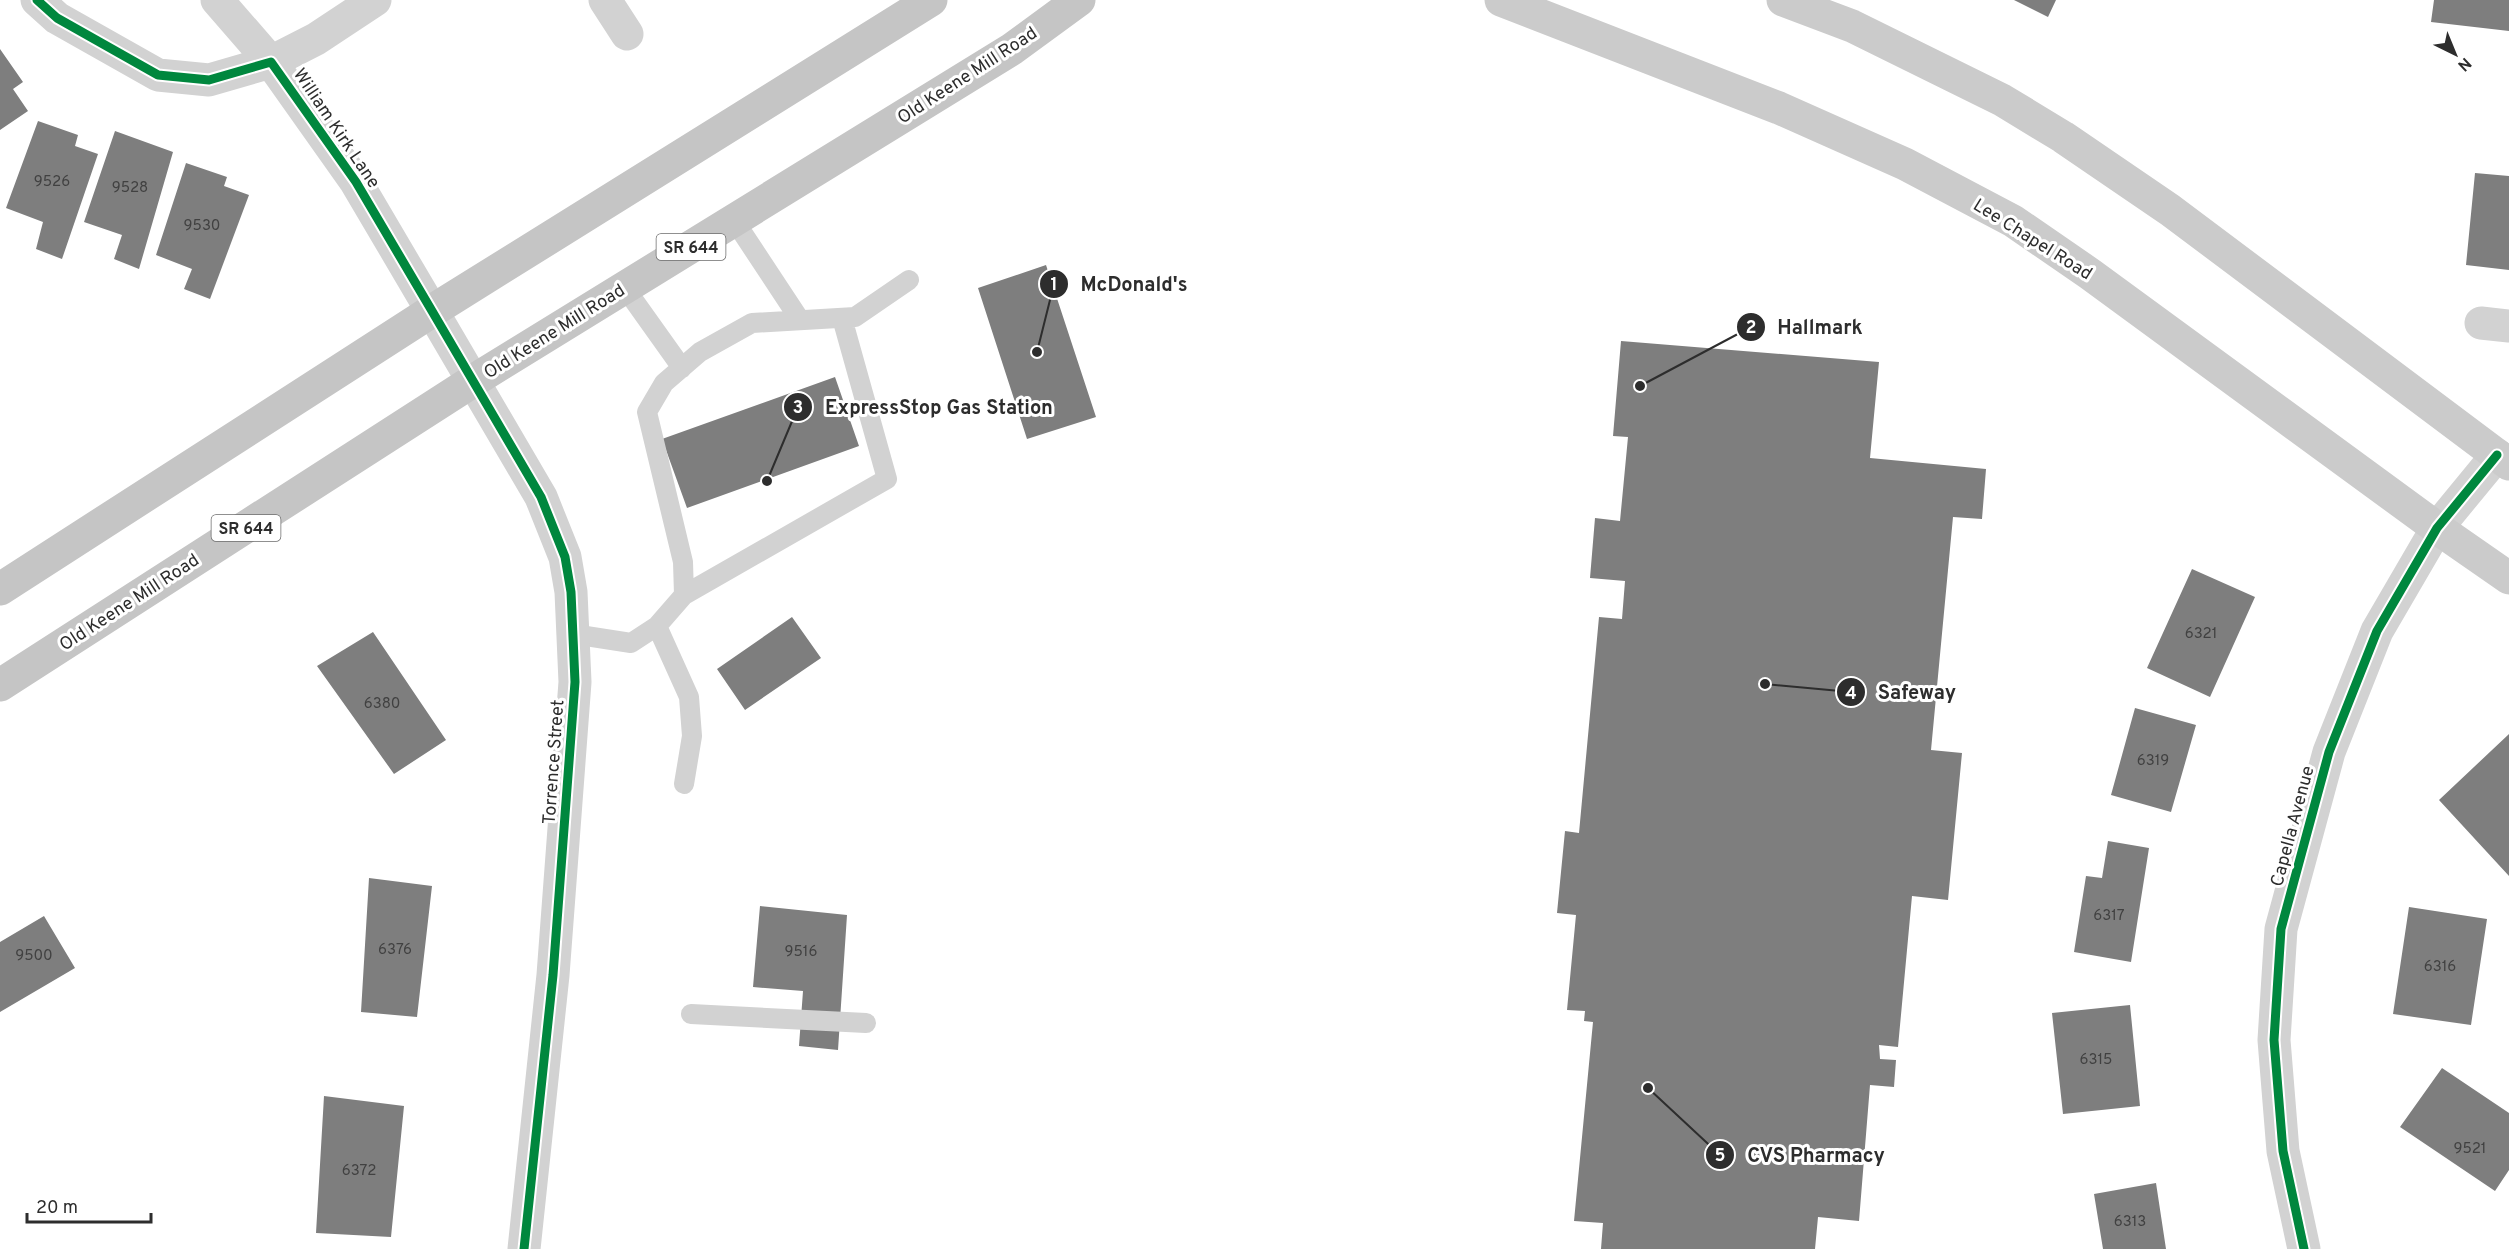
<svg xmlns="http://www.w3.org/2000/svg" width="2509" height="1249" font-family="Overpass,sans-serif">
  <rect width="100%" height="100%" fill="#fff"/>
  <path fill="#7e7e7e" d="M 2014,0 L 2056,0 L 2048,17 Z
    M 2434,0 L 2509,0 L 2509,31 L 2431,22 Z
    M 0,49 L 23,82 L 13,89 L 28,111 L 0,130 Z
    M 38,121 L 78,135 L 75,146 L 98,154 L 62,259 L 36,249 L 43,222 L 6,208 Z
    M 115,131 L 173,152 L 139,269 L 114,259 L 122,235 L 84,222 Z
    M 186,163 L 227,177 L 224,186 L 249,195 L 210,299 L 184,289 L 192,269 L 156,255 Z
    M 2475,173 L 2509,176 L 2509,270 L 2466,265 Z
    M 1046,265 L 1096,417 L 1027,439 L 978,288 Z
    M 1621,341 L 1879,362 L 1870,458 L 1986,469 L 1982,519 L 1953,517 L 1931,750 L 1962,753 L 1948,900 L 1912,896 L 1898,1047 L 1879,1045 L 1880,1059 L 1896,1060 L 1894,1087 L 1870,1085 L 1859,1221 L 1818,1217 L 1815,1249 L 1601,1249 L 1603,1223 L 1574,1221 L 1593,1022 L 1584,1021 L 1585,1011 L 1567,1010 L 1576,915 L 1557,913 L 1565,831 L 1579,833 L 1599,617 L 1622,619 L 1625,581 L 1590,578 L 1595,518 L 1620,521 L 1628,437 L 1613,436 Z
    M 835,377 L 859,446 L 687,508 L 662,439 Z
    M 2192,569 L 2255,597 L 2210,697 L 2147,668 Z
    M 792,617 L 821,658 L 745,710 L 717,669 Z
    M 373,632 L 446,740 L 394,774 L 317,666 Z
    M 2135,708 L 2196,725 L 2171,812 L 2111,795 Z
    M 2509,734 L 2509,876 L 2439,800 Z
    M 2108,841 L 2149,848 L 2131,962 L 2074,952 L 2086,876 L 2102,878 Z
    M 369,878 L 432,886 L 417,1017 L 361,1012 Z
    M 760,906 L 847,915 L 838,1050 L 799,1046 L 803,991 L 753,987 Z
    M 2409,907 L 2487,919 L 2471,1025 L 2393,1014 Z
    M 44,916 L 75,968 L 0,1012 L 0,942 Z
    M 2130,1005 L 2140,1106 L 2063,1114 L 2052,1013 Z
    M 2442,1068 L 2509,1113 L 2509,1170 L 2495,1191 L 2400,1127 Z
    M 324,1096 L 404,1106 L 391,1237 L 316,1233 Z
    M 2156,1183 L 2166,1249 L 2103,1249 L 2094,1194 Z"/>
  <g fill="none" stroke-linecap="round" stroke-linejoin="round">
    <path stroke="#d2d2d2" stroke-width="20" d="M 734,220 L 800,320
      M 625,288 L 682,368
      M 684,595 L 887,479 L 842,318
      M 657,626 L 689,697 L 692,736 L 684,784
      M 573,634 L 631,643 L 657,626 L 684,595 L 683,562 L 647,412 L 664,383 L 700,352 L 752,323 L 855,317 L 909,280
      M 691,1014 L 866,1023"/>
    <path stroke="#d2d2d2" stroke-width="33" d="M 37,0 L 57,18 L 158,75 L 209,80 L 271,62 L 356,182 L 432,311 L 541,497 L 565,557 L 571,592 L 575,682 L 553,975 L 524,1249
      M 217,0 L 271,62 L 316,39 L 375,0
      M 605,0 L 627,34
      M 2481,323 L 2509,326
      M 2304,1249 L 2283,1151 L 2274,1040 L 2281,929 L 2329,752 L 2377,631 L 2437,528 L 2497,455"/>
    <path stroke="#cbcbcb" stroke-width="33" d="M 1501,0 L 1779,108 L 1905,164 L 2013,221 L 2090,274 L 2437,528 L 2509,578
      M 1783,0 L 1852,26 L 2002,100 L 2063,137 L 2170,210 L 2509,464"/>
    <path stroke="#c5c5c5" stroke-width="33" d="M 0,589 L 432,311 L 931,0
      M 0,685 L 473,381 L 1012,49 L 1079,0"/>
    <defs>
      <path id="cycleway" d="M 37,0 L 57,18 L 158,75 L 209,80 L 271,62 L 356,182 L 432,311 L 541,497 L 565,557 L 571,592 L 575,682 L 553,975 L 524,1249
        M 2304,1249 L 2283,1151 L 2274,1040 L 2281,929 L 2329,752 L 2377,631 L 2437,528 L 2497,455"/>
    </defs>
    <use href="#cycleway" stroke="#fff" stroke-width="13"/>
    <use href="#cycleway" stroke="#00873e" stroke-width="9"/>
  </g>
  <g text-anchor="middle" stroke-width="6" stroke-linejoin="round" paint-order="stroke">
    <g font-size="15" fill="#414141">
      <text x="52" y="186">9526</text>
      <text x="130" y="192">9528</text>
      <text x="202" y="230">9530</text>
      <text x="2201" y="638">6321</text>
      <text x="382" y="708">6380</text>
      <text x="2153" y="765">6319</text>
      <text x="2109" y="920">6317</text>
      <text x="395" y="954">6376</text>
      <text x="801" y="956">9516</text>
      <text x="34" y="960">9500</text>
      <text x="2440" y="971">6316</text>
      <text x="2096" y="1064">6315</text>
      <text x="2470" y="1153">9521</text>
      <text x="359" y="1175">6372</text>
      <text x="2130" y="1226">6313</text>
    </g>
    <g fill="#fff" stroke="#6c6c6c" stroke-width="1.5">
      <rect x="656.5" y="234" width="69" height="26" rx="4.5"/>
      <rect x="211.5" y="515" width="69" height="26" rx="4.5"/>
    </g>
    <g font-size="16" font-weight="bold" fill="#2d2d2d">
      <text x="691" y="253">SR 644</text>
      <text x="246" y="534">SR 644</text>
    </g>
    <g font-size="18" fill="#2d2d2d" stroke="#fff">
      <text transform="translate(967 75) rotate(-33)" y="6">Old Keene Mill Road</text>
      <text transform="translate(337 128) rotate(56)" y="6">William Kirk Lane</text>
      <text transform="translate(2033 239) rotate(32)" y="6">Lee Chapel Road</text>
      <text transform="translate(554 331) rotate(-32)" y="6">Old Keene Mill Road</text>
      <text transform="translate(129 602) rotate(-33)" y="6">Old Keene Mill Road</text>
      <text transform="translate(553 762) rotate(-86)" y="6">Torrence Street</text>
      <text transform="translate(2292 826) rotate(-75)" y="6">Capella Avenue</text>
    </g>
  </g>
  <path fill="none" stroke="#2d2d2d" stroke-width="2" d="M1037 352L1054 284M1640 386L1751 327M767 481L798 407M1765 684L1851 692M1648 1088L1720 1155"/>
  <g fill="#2d2d2d" stroke="#fff" stroke-width="2">
    <circle cx="1037" cy="352" r="6"/>
    <circle cx="1640" cy="386" r="6"/>
    <circle cx="767" cy="481" r="6"/>
    <circle cx="1765" cy="684" r="6"/>
    <circle cx="1648" cy="1088" r="6"/>
    <circle cx="1054" cy="284" r="15"/>
    <circle cx="1751" cy="327" r="15"/>
    <circle cx="798" cy="407" r="15"/>
    <circle cx="1851" cy="692" r="15"/>
    <circle cx="1720" cy="1155" r="15"/>
  </g>
  <g font-size="18" text-anchor="middle" font-weight="bold" fill="#fff">
    <text x="1054" y="290">1</text>
    <text x="1751" y="333">2</text>
    <text x="798" y="413">3</text>
    <text x="1851" y="699">4</text>
    <text x="1720" y="1161">5</text>
  </g>
  <g font-size="20" text-anchor="middle" font-weight="bold" fill="#2d2d2d" stroke="#fff" stroke-width="6" stroke-linejoin="round" paint-order="stroke">
    <text x="1134" y="291">McDonald's</text>
    <text x="1820" y="334">Hallmark</text>
    <text x="939" y="414">ExpressStop Gas Station</text>
    <text x="1917" y="699">Safeway</text>
    <text x="1816" y="1162">CVS Pharmacy</text>
  </g>
  <g transform="translate(2455 54) rotate(137)" stroke="#ffffff" stroke-width="4.5" paint-order="stroke">
  <path d="M0-4.5L10 22L0 15L-10 22Z" fill="#2d2d2d"/>
  <text y="-9" font-size="16" font-weight="bold" text-anchor="middle" fill="#2d2d2d">N</text>
  </g>
  <path d="M27 1213v9h124v-9" fill="none" stroke="#2d2d2d" stroke-width="3"/>
  <text x="36" y="1213" font-size="18" fill="#2d2d2d" stroke="#ffffff" stroke-width="4.5" paint-order="stroke">20 m</text>
</svg>
